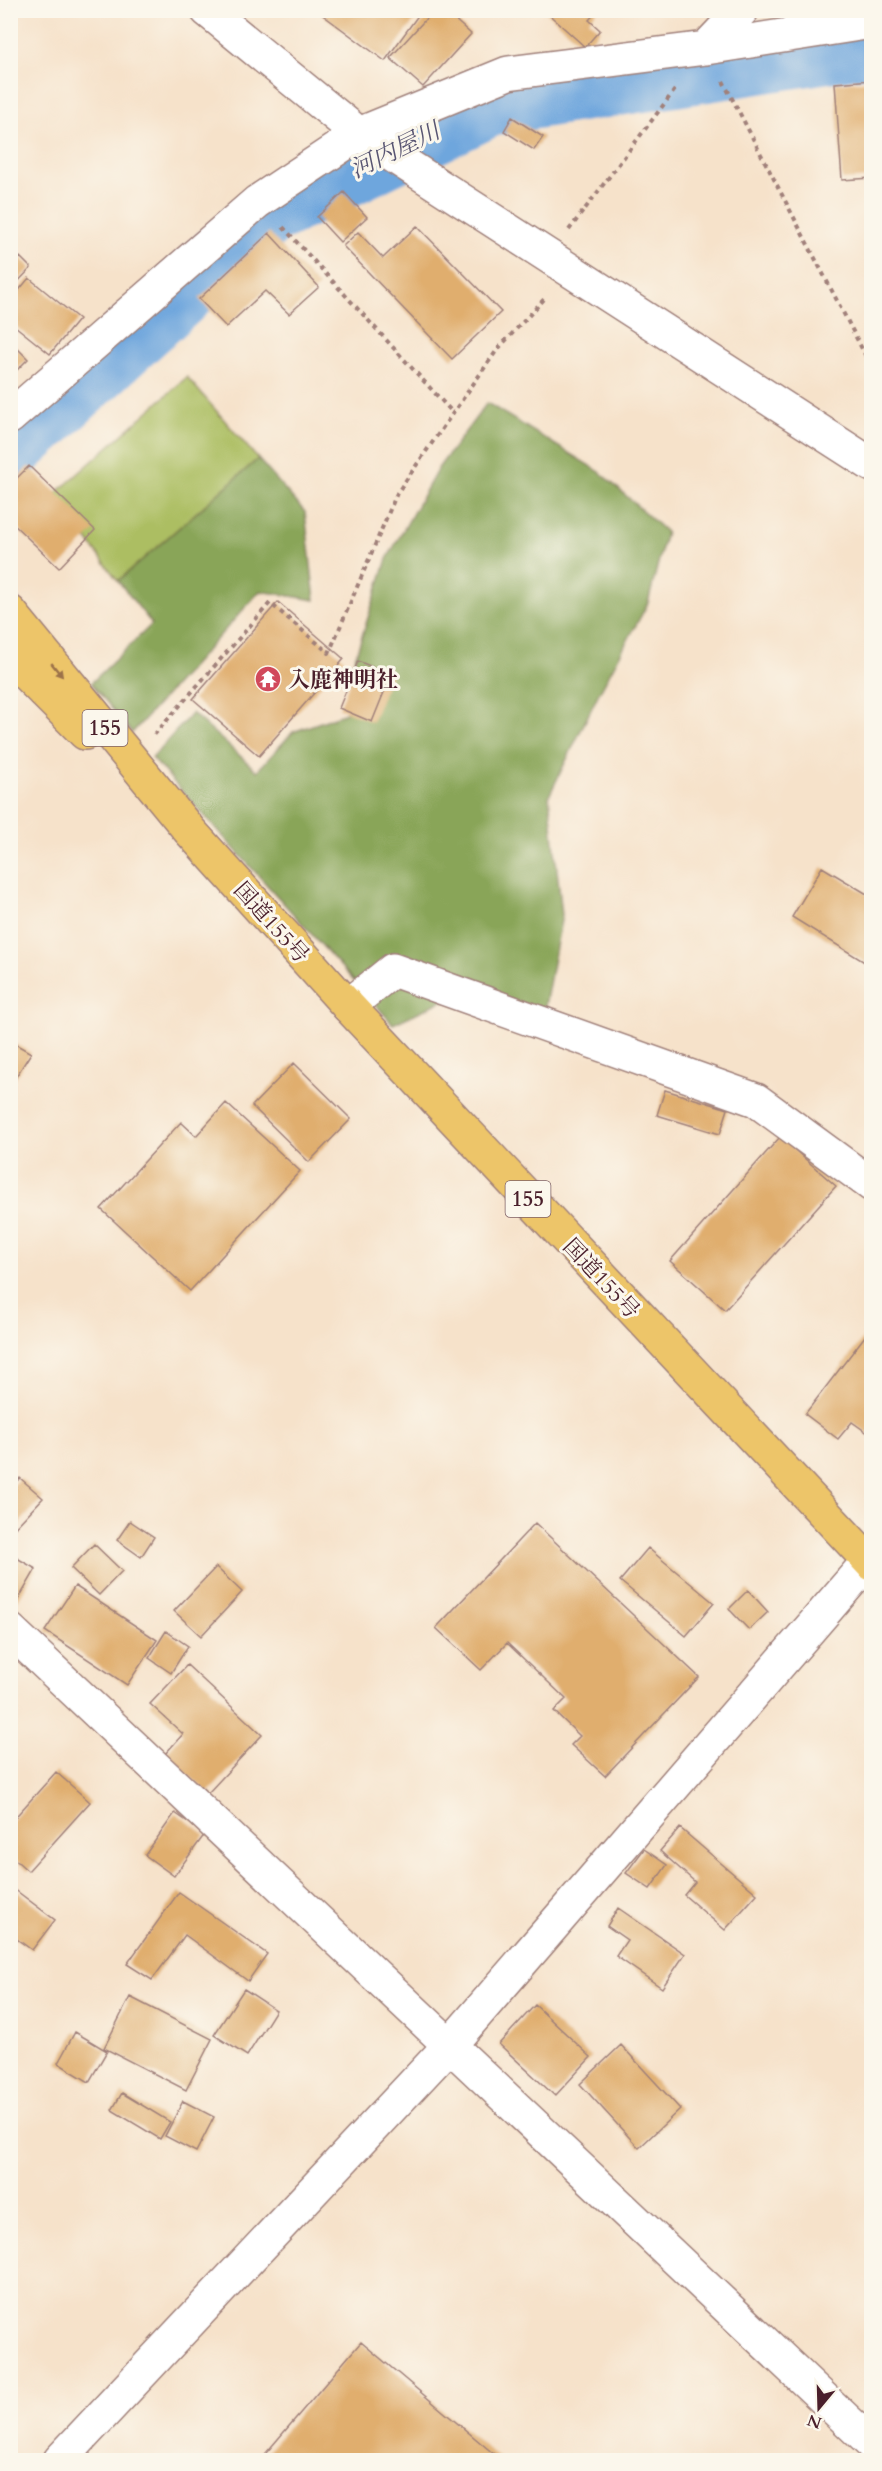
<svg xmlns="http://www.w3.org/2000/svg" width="882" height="2471" font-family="Cardo,'Noto Serif JP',serif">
  <rect width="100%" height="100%" fill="#fbf7ec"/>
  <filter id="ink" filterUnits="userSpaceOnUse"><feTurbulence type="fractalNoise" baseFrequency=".0167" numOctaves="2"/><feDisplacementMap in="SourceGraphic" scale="12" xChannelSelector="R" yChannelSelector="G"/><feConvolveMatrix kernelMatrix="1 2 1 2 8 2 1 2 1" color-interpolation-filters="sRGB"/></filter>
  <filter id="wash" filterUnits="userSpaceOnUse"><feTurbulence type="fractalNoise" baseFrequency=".008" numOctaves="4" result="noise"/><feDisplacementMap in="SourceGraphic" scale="24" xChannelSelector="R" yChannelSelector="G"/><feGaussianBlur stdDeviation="1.35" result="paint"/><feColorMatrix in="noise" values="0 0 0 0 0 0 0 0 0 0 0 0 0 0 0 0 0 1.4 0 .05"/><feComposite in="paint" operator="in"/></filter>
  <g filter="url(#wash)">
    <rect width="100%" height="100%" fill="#f6e2ca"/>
    <path fill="#acbe62" stroke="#7b6e46" stroke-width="1.5" d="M 187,377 L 258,459 L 118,581 L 54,495 Z"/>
    <path fill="#89a558" stroke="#6a6242" stroke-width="1.5" d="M 487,403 L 600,472 L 666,532 L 648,603 L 598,695 L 549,796 L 562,915 L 544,1011 L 463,991 L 393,1024 L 152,758 L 192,713 L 257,771 L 293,732 L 346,713 L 352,667 L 387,559 L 439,467 Z
      M 258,459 L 305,512 L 315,600 L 260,591 L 132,733 L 91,683 L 152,624 L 118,581 Z"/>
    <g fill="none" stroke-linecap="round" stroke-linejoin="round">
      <path stroke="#6ea6dd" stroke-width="66" d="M 10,449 L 270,212 L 491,103 L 872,43"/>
    </g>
    <g id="blocks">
      <path fill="#e0ae6e" d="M 316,10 L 422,10 L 385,61 Z
        M 434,10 L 444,10 L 471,34 L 423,87 L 390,58 Z
        M 544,10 L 598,10 L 589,20 L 600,30 L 585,47 Z
        M 794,10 L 812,10 L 803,19 Z
        M 872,80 L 872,178 L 842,180 L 835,83 Z
        M 512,117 L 543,137 L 534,150 L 504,131 Z
        M 344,192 L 367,217 L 340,242 L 317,217 Z
        M 417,226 L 501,312 L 452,359 L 343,246 L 358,232 L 383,258 Z
        M 269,233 L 319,287 L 289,314 L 265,291 L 226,327 L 199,299 Z
        M 10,245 L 18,252 L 10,261 Z
        M 20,257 L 31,268 L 10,290 L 10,267 Z
        M 29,278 L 79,319 L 50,354 L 10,322 L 10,301 Z
        M 10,341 L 28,359 L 10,377 Z
        M 29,466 L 95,530 L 59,568 L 10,521 L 10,485 Z
        M 278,602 L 344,659 L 259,756 L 193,699 Z
        M 358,661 L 391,675 L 372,722 L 339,708 Z
        M 822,867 L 872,897 L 872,954 L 866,963 L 792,917 Z
        M 10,1041 L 31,1053 L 10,1086 Z
        M 294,1063 L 351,1119 L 309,1162 L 252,1106 Z
        M 665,1090 L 728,1109 L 720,1134 L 657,1115 Z
        M 226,1103 L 300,1171 L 190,1291 L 101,1209 L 181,1122 L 196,1136 Z
        M 780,1137 L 836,1186 L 725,1310 L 670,1261 Z
        M 872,1327 L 872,1436 L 852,1422 L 838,1439 L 805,1414 Z
        M 20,1478 L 43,1498 L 10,1533 L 10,1488 Z
        M 130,1521 L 154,1537 L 141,1557 L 117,1540 Z
        M 535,1523 L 699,1677 L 605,1776 L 571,1745 L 580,1736 L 554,1711 L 566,1699 L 507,1643 L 481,1670 L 436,1628 Z
        M 94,1544 L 122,1571 L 99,1595 L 71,1568 Z
        M 648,1548 L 714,1603 L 686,1636 L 620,1581 Z
        M 10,1554 L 36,1569 L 18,1600 L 10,1595 Z
        M 216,1567 L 242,1592 L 201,1636 L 174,1611 Z
        M 75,1586 L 157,1640 L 127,1685 L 45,1631 Z
        M 748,1590 L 768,1612 L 749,1630 L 729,1609 Z
        M 166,1631 L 188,1646 L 171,1673 L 149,1658 Z
        M 187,1665 L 262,1735 L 208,1793 L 165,1754 L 183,1734 L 150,1704 Z
        M 56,1772 L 90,1802 L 28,1871 L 10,1855 L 10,1823 Z
        M 175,1813 L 205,1834 L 174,1876 L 145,1855 Z
        M 680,1828 L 757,1894 L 725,1930 L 684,1895 L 695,1882 L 660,1851 Z
        M 644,1849 L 667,1865 L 650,1889 L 626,1873 Z
        M 10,1886 L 55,1920 L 32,1950 L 10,1934 Z
        M 179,1892 L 267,1954 L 248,1981 L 185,1935 L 152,1980 L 127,1964 Z
        M 618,1908 L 685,1954 L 662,1988 L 616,1956 L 627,1940 L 607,1926 Z
        M 244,1989 L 276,2010 L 247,2056 L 214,2035 Z
        M 130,1997 L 212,2039 L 186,2090 L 104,2048 Z
        M 535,2005 L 591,2057 L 555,2096 L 499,2044 Z
        M 75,2032 L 107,2051 L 89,2082 L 58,2063 Z
        M 621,2045 L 680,2109 L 639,2148 L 580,2084 Z
        M 122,2093 L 170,2122 L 160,2139 L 112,2110 Z
        M 183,2101 L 214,2117 L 196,2152 L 165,2136 Z
        M 361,2342 L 501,2460 L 260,2460 Z"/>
    </g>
  </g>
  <g filter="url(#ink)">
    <use href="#blocks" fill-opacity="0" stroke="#a0807a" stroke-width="1.5"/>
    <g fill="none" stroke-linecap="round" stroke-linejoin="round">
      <defs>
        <path id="minor" d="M 207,10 L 359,134 L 872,465
          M 706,48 L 872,22
          M 10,417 L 257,202 L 359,134 L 508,73 L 706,48 L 742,10
          M 348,1006 L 393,970 L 756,1100 L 872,1185
          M 10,1630 L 872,2444
          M 60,2460 L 449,2046 L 872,1557"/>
        <path id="trunk" d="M 10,612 L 190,831 L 348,1006 L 872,1564
          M 10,658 L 85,733"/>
      </defs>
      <use href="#minor" stroke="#a0807a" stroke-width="36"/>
      <use href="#trunk" stroke="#a0807a" stroke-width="36"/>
      <path stroke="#a0807a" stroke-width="4" stroke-dasharray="4.5 4.5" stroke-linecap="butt" d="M 723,81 L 872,368
        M 283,227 L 453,413
        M 569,230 L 677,87
        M 154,735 L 270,603 L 329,653 L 397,493 L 497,350 L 546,297"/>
      <use href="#minor" stroke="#fff" stroke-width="33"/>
      <use href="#trunk" stroke="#edc569" stroke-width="33"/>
    </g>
    <defs><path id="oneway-solid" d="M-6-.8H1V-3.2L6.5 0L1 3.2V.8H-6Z" transform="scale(1.5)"/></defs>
    <use fill="#9c724a" href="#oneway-solid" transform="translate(57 670) rotate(51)"/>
  </g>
  <defs>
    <symbol id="temple-disc" viewBox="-11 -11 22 22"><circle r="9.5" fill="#d1495b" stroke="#fbf7ec"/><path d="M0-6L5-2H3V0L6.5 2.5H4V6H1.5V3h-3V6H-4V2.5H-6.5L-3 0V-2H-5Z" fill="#fff"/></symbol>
  </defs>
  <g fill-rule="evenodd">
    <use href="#temple-disc" x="253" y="664" width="30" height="30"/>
  </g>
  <g text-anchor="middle" stroke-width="6" stroke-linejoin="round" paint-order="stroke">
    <g fill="#fbf7ec" stroke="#7f6065" stroke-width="1.5">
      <rect x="82.5" y="710" width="45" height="36" rx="4.5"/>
      <rect x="505.5" y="1181" width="45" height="36" rx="4.5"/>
    </g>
    <g font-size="21" font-weight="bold" fill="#4a1f2b">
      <text x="105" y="735">155</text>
      <text x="528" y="1206">155</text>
    </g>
    <g font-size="22" font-weight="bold" fill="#4a1f2b" stroke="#fbf7ec" text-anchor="start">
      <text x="288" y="687">入鹿神明社</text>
    </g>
    <g font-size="22" fill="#4a1f2b" stroke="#fbf7ec">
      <text transform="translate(272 922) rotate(48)" y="8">国道155号</text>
      <text transform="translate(602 1278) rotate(47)" y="8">国道155号</text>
    </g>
    <g font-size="24" font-style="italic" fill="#585572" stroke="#fbf7ec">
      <text transform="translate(395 150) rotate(-26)" y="8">河内屋川</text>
    </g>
  </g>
  <rect width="882" height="2471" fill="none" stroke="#fbf7ec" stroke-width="36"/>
  <g transform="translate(819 2408) rotate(199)" stroke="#fbf7ec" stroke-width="4.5" paint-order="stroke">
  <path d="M0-4.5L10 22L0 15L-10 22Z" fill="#4a1f2b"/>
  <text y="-9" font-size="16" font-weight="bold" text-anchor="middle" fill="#4a1f2b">N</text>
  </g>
</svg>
